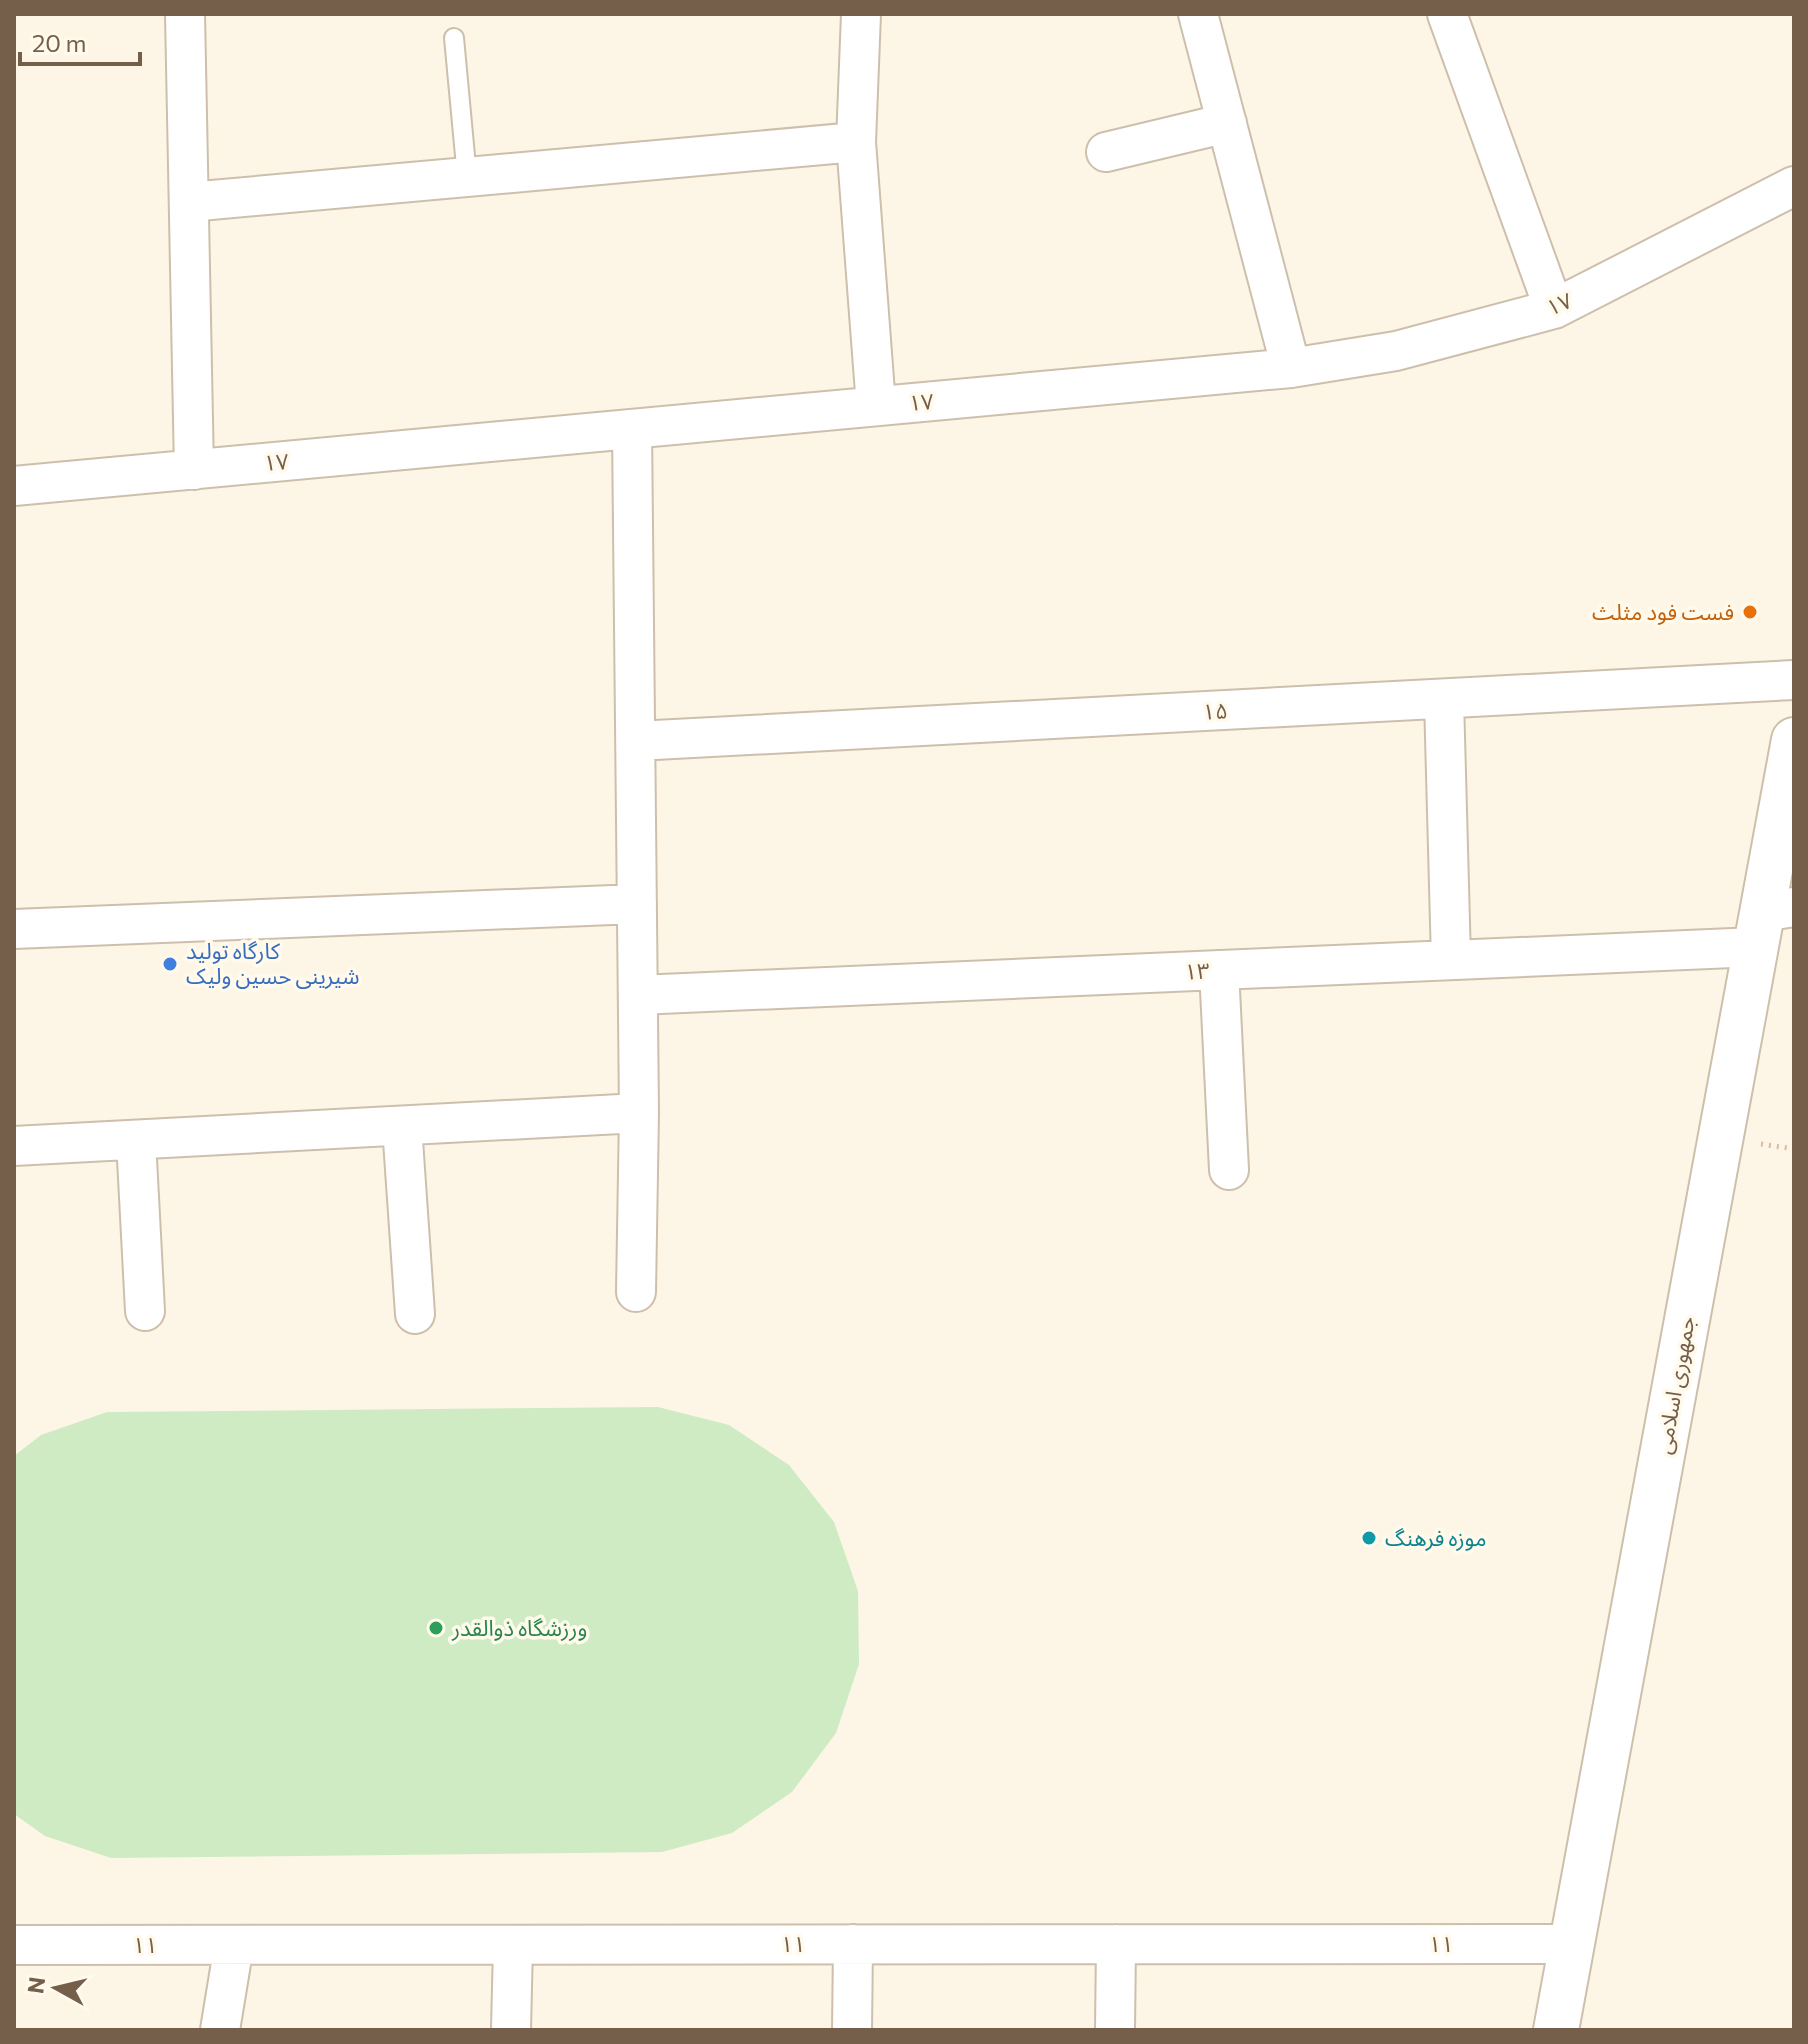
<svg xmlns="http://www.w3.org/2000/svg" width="1808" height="2044" font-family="Commissioner,'Noto Sans Arabic',sans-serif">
  <rect width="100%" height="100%" fill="#fdf6e6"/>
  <path fill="#cfebc4" d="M 658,1407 L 729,1425 L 789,1465 L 834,1522 L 858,1591 L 859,1664 L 836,1733 L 792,1792 L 732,1833 L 662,1852 L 111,1858 L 45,1836 L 14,1814 L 14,1456 L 41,1435 L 107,1412 Z"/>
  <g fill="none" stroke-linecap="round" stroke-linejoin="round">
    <defs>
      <path id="service" d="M 454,38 L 467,177"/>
      <path id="minor" d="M 185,14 L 194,470
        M 861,14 L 856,142 L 876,406
        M 1198,14 L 1291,368
        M 1447,14 L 1554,309
        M 1106,152 L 1227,123
        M 189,202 L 856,142
        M 632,429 L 639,1113 L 636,1292
        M 14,486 L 1291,368 L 1396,351 L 1554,309 L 1794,186
        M 1444,699 L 1451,960
        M 636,741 L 1794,680
        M 1762,912 L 1794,907
        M 14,929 L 637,904
        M 1219,970 L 1229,1170
        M 638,995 L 1756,947
        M 402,1126 L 415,1314
        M 136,1140 L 145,1311
        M 14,1146 L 639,1113
        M 14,1945 L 1572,1944
        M 220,2030 L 234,1945
        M 511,2030 L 513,1945
        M 852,2030 L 853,1944
        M 1115,2030 L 1116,1944"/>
      <path id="tertiary" d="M 1556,2030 L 1794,740"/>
    </defs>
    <use href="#service" stroke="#cebfac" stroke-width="22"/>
    <use href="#minor" stroke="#cebfac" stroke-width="42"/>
    <use href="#tertiary" stroke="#cebfac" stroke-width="48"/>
    <path stroke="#d7bca0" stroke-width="5" stroke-dasharray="2 6" stroke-linecap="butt" d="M 1761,1144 L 1794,1149"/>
    <use href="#service" stroke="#fff" stroke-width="18"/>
    <use href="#minor" stroke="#fff" stroke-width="38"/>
    <use href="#tertiary" stroke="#fff" stroke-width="44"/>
  </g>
  <circle fill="#e8710a" stroke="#fffaec" stroke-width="3" cx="1750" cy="612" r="8"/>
  <circle fill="#3f7fe0" stroke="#fffaec" stroke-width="3" cx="170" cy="964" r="8"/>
  <circle fill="#0f9aa8" stroke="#fffaec" stroke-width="3" cx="1369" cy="1538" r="8"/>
  <circle fill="#2e9e5b" stroke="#fffaec" stroke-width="3" cx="436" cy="1628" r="8"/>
  <g text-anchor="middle" stroke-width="7" stroke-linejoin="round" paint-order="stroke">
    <g font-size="22" fill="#765f4a" stroke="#fffaec">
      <text transform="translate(1559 304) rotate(-23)" y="8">۱۷</text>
      <text transform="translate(921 402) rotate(-5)" y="8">۱۷</text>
      <text transform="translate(276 462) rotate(-5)" y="8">۱۷</text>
      <text transform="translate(1215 711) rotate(-3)" y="8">۱۵</text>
      <text transform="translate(1197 971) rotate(-3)" y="8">۱۳</text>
      <text transform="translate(1675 1385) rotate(-80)" y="8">جمهوری اسلامی</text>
      <text x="793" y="1952">۱۱</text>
      <text x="1441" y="1952">۱۱</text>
      <text x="145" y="1953">۱۱</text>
    </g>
    <g font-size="22" fill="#c56008" stroke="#fffaec" text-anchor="end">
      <text x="1734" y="620">فست فود مثلث</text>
    </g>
    <g font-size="22" fill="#366cbe" stroke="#fffaec" text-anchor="start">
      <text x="186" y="959">کارگاه تولید<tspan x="186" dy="25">شیرینی حسین ولیک</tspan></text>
    </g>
    <g font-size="22" fill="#0d838f" stroke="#fffaec" text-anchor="start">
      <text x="1385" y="1546">موزه فرهنگ</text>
    </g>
    <g font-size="22" fill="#27864d" stroke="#fffaec" text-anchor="start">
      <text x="452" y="1636">ورزشگاه ذوالقدر</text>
    </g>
  </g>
  <rect width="1808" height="2044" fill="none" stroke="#765f4a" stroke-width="32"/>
  <g transform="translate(56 1988) rotate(278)" stroke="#fffaec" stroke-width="6" paint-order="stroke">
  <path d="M0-6L14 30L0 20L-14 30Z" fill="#765f4a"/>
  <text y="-12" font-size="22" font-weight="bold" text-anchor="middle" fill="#765f4a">N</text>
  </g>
  <path d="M20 52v12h120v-12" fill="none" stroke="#765f4a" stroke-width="4"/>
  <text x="32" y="52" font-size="24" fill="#765f4a" stroke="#fffaec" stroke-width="6" paint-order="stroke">20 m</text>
</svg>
